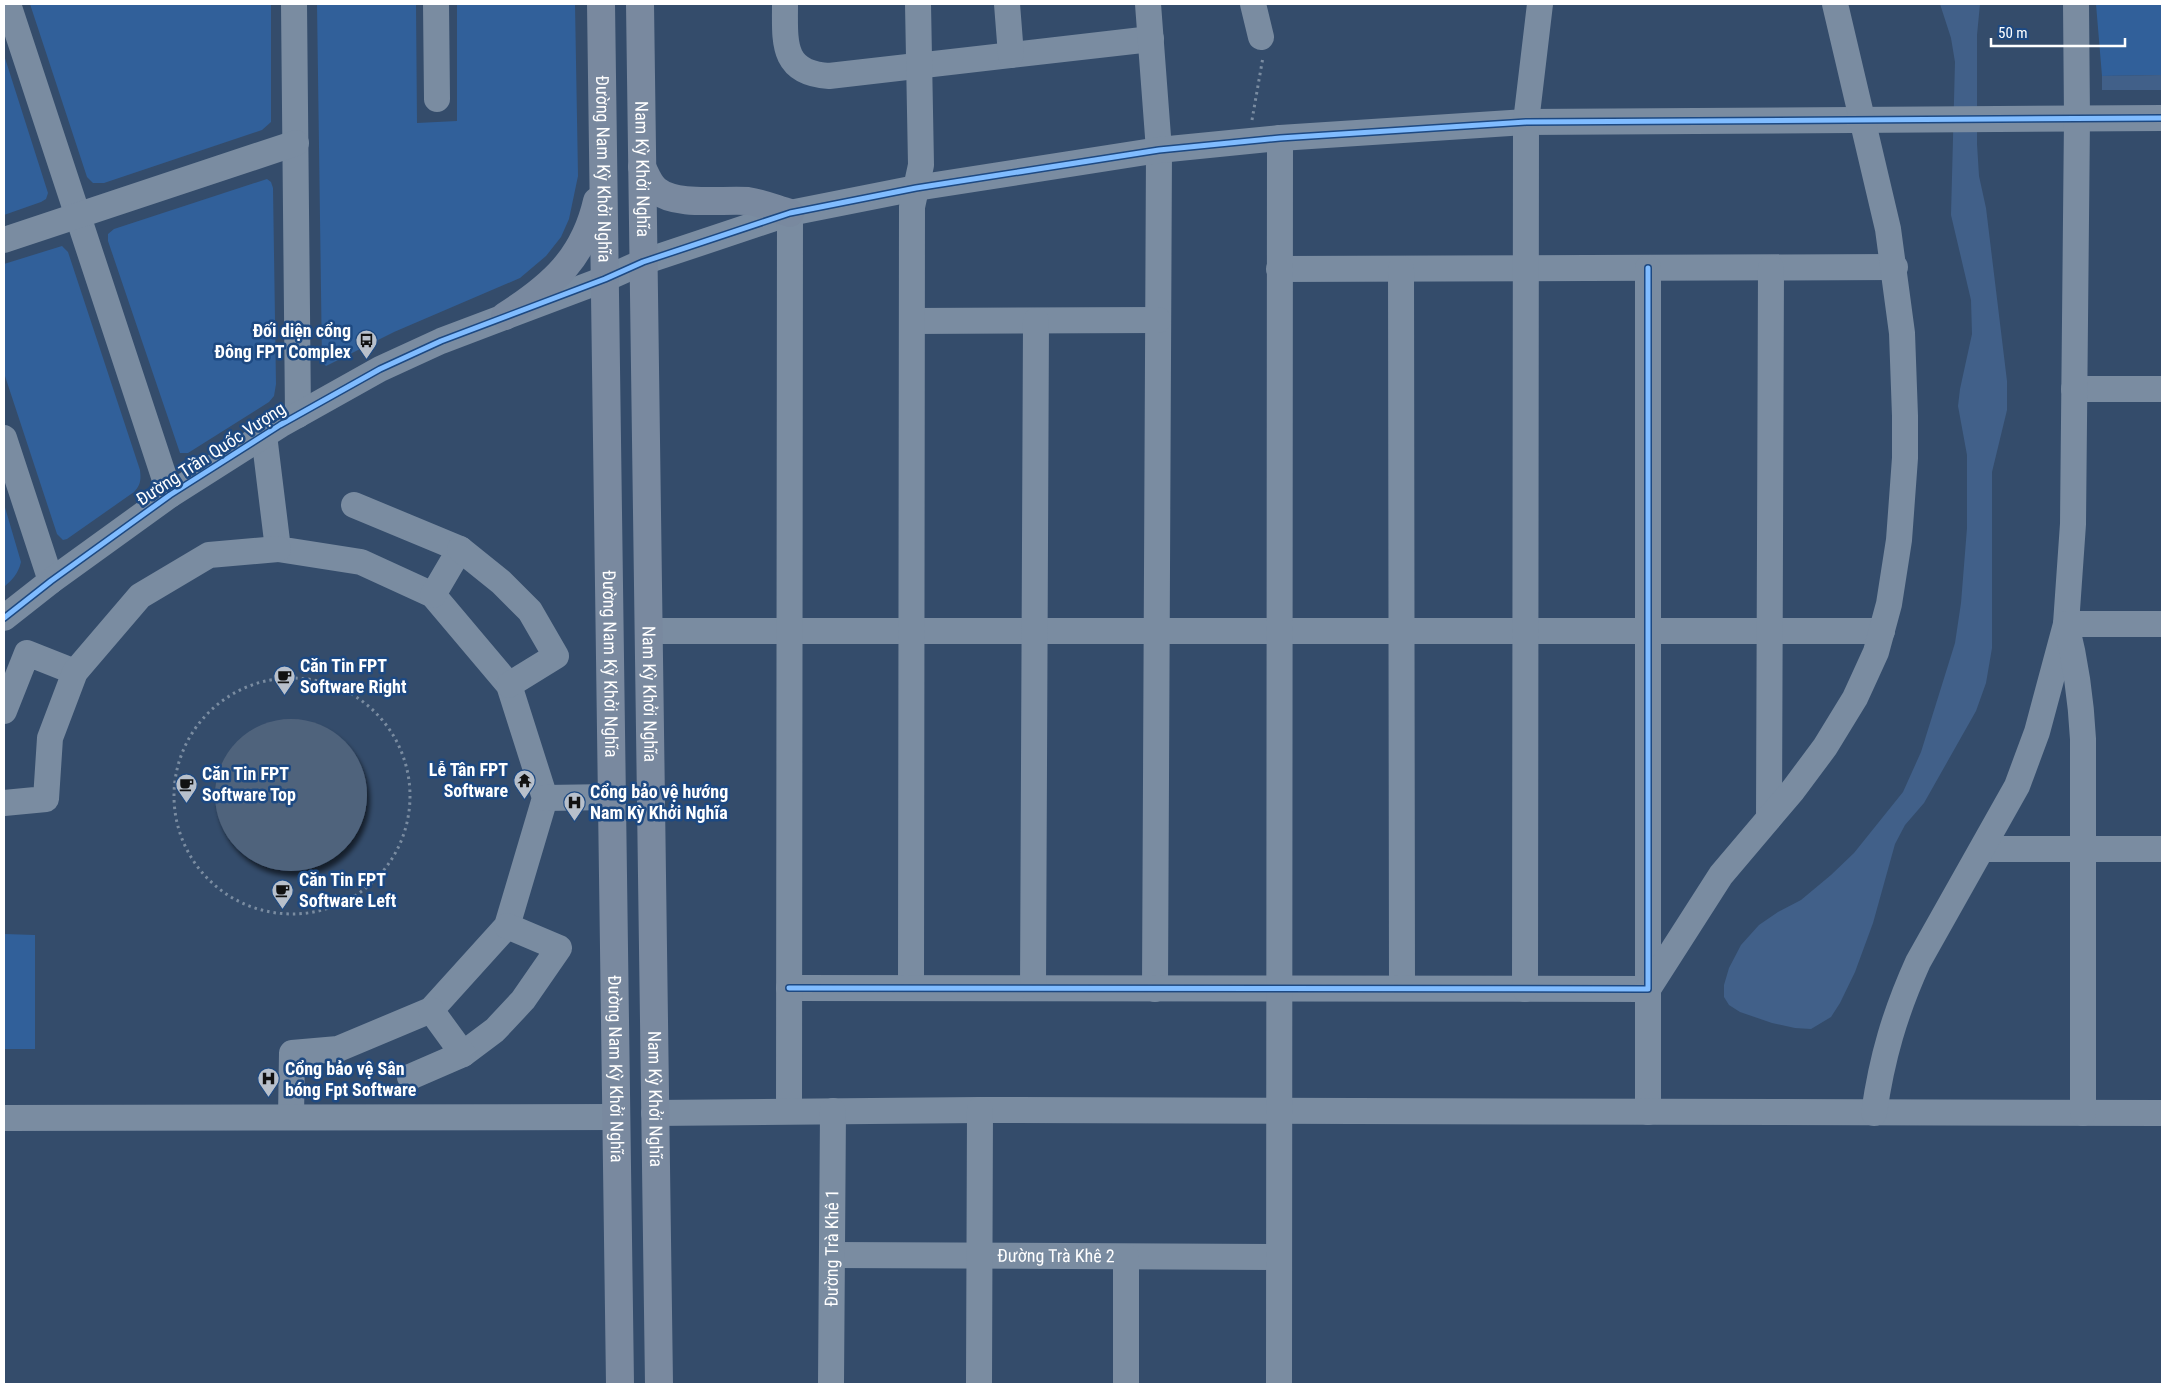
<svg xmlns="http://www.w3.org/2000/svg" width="2166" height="1388" font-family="'Roboto Condensed',sans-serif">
  <defs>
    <filter id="shadow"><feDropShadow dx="3" dy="5.5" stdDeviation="2.5" flood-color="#0009"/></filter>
  </defs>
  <rect width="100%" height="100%" fill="#344c6b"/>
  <path fill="#31609a" d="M 30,4 L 271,4 L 271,122 L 262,130 L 104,183 L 93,183 L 87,177 Z
    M 317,4 L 416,4 L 417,123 L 457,121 L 457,4 L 575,4 L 578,176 L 569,219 L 561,237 L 546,256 L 520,278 L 394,332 L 326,366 L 322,362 Z
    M 2096,4 L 2162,4 L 2162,75 L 2102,76 Z
    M 4,55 L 48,193 L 46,199 L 41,202 L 4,215 Z
    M 267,179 L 271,182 L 273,188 L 276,384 L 274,396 L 269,402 L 188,453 L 180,453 L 108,241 L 108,234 L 114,229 Z
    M 62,246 L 68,252 L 140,470 C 141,479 141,485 134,492 L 67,539 L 63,540 L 57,534 L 4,373 L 4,264 Z
    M 4,504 L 21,562 C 18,574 13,579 4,587 Z
    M 4,934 L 35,935 L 35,1049 L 4,1049 Z"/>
  <path fill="#416089" d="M 1940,4 L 1980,4 L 1977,35 L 1977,144 L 1979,176 L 1986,208 L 2007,381 L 2007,410 L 1992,472 L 1992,648 L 1986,683 L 1976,711 L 1924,803 L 1905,825 L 1895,844 L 1873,923 L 1855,972 L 1840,1003 L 1831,1017 L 1811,1029 L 1795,1028 L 1772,1023 L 1740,1012 L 1729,1005 L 1724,997 L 1724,985 L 1729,968 L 1741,945 L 1759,925 L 1778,912 L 1801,900 L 1831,875 L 1854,853 L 1903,792 L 1921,752 L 1955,643 L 1961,603 L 1967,528 L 1967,455 L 1958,406 L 1960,389 L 1972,334 L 1971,300 L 1951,215 L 1955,62 L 1951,38 Z
    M 2162,75 L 2162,90 L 2102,90 L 2102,76 Z"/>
  <path fill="#50637c" filter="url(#shadow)" d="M215 795a76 76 0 1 1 152 0a76 76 0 1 1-152 0Z"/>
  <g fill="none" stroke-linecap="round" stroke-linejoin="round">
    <path stroke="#7a8ca1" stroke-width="3" stroke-dasharray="2.5 4" stroke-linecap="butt" d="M 1252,120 L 1263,57
      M174 796a118 118 0 1 1 236 0a118 118 0 1 1-236 0Z"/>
    <g stroke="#7a8ca1" stroke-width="26">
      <path d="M 8,4 L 170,495"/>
      <path d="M 294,4 L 298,415"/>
      <path d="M 436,4 L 437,99"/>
      <path d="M 785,4 C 785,42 781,73 829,76 L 1151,39"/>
      <path d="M 1007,4 L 1011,55"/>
      <path d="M 1148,4 L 1159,150 L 1155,989"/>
      <path d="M 1253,4 L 1261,37"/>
      <path d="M 4,240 L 296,143"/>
      <path d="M 1279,269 L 1895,267"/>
      <path d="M 1401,269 L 1402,988"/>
      <path d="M 913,321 L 1158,320"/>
      <path d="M 2074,389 L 2162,389"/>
      <path d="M 264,435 L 278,549 L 361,562 L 433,595 L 509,685 L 545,798 L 507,926 L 431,1010 L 338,1049 L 292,1053 L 291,1117"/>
      <path d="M 4,438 L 51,581"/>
      <path d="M 354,505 L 460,549 L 433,595"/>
      <path d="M 460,549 L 501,582 L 530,611 L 556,656 L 509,685"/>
      <path d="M 4,618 L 51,581 L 170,495 L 280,425 L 380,369 L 441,341 L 605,279 L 643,262 L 790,213 L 916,188 L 1159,150 L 1280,138 L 1526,122 L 2162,118"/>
      <path d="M 648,631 L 1882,631"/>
      <path d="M 4,711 L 27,653 L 75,672"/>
      <path d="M 545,798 L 611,797"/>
      <path d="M 4,803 L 46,799 L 50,738 L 75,672 L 140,596 L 209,555 L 278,549"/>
      <path d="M 1769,818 L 1771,268"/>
      <path d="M 1983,849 L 2162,849"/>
      <path d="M 911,987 L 912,207 L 921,165 L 918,4"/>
      <path d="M 789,988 L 1648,989 L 1648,268"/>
      <path d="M 1033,988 L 1036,321"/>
      <path d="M 1525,989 L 1526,122 L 1540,4"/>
      <path d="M 463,1054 L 495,1030 L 523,1000 L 559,948 L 507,926"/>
      <path d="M 410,1077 L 463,1054 L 431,1010"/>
      <path d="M 789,1111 L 790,213"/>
      <path d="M 1648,1112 L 1648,989 L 1721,875 L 1793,790 L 1825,747 L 1855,698 L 1866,674 L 1876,652 L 1889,604 L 1899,540 L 1905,458 L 1905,416 L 1902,333 L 1888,229 L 1835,4"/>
      <path d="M 654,1113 L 980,1110 L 2162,1113"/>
      <path d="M 1874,1113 C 1882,1057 1895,1013 1918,962 L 2017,786 L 2037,732 L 2066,624 L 2073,524 L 2077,118 L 2076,4"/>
      <path d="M 2083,1113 L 2083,739 C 2081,700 2076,663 2066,624 L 2162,624"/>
      <path d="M 4,1118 L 616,1117"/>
      <path id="s1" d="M 832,1255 L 1279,1257"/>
      <path id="s2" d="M 831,1384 L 833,1111"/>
      <path d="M 979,1384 L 980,1110"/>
      <path d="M 1126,1384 L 1126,1257"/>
      <path d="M 1279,1384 L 1280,138"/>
    </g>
    <g stroke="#79899f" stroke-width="28">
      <path id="s3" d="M 601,4 L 620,1384"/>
      <path id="s4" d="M 640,4 L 659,1384"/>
      <path d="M 642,167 C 646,175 649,184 656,190 C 677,207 722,199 748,201 C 762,203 776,209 790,213"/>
      <path d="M 505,316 C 552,286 584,258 597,201"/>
    </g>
    <defs>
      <path id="cycleway" d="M 4,618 L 51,581 L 170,495 L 280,425 L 380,369 L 441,341 L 605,279 L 643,262 L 790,213 L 916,188 L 1159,150 L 1280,138 L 1526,122 L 2162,118
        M 789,988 L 1648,989 L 1648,268"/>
    </defs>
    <use href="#cycleway" stroke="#1d4982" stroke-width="8"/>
    <use href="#cycleway" stroke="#80bcff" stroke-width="5"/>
  </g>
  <defs>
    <symbol id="bus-pin" viewBox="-11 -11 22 30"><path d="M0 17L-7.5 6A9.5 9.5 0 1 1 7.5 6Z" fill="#b8c0cb" stroke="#1d4982"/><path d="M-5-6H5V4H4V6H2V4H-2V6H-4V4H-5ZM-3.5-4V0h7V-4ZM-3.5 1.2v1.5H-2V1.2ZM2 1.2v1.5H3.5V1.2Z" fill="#111"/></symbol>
    <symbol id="cafe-pin" viewBox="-11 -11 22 30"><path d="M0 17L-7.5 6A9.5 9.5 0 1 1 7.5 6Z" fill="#b8c0cb" stroke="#1d4982"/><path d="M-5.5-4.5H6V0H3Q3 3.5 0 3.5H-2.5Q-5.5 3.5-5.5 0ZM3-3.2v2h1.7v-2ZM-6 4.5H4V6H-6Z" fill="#111"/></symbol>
    <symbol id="temple-pin" viewBox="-11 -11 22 30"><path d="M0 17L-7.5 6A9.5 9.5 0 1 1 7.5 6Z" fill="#b8c0cb" stroke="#1d4982"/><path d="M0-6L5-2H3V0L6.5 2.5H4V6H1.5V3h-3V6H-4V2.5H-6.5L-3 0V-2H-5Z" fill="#111"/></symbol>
    <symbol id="hospital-pin" viewBox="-11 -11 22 30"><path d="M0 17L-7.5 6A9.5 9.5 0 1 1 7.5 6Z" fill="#b8c0cb" stroke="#1d4982"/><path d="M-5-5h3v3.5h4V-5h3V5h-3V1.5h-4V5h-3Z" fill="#111"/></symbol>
  </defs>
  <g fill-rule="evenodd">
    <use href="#bus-pin" x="354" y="328" width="25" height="34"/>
    <use href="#cafe-pin" x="272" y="664" width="25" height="34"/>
    <use href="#temple-pin" x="512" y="768" width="25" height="34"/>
    <use href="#cafe-pin" x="174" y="772" width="25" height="34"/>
    <use href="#hospital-pin" x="562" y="790" width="25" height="34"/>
    <use href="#cafe-pin" x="270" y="878" width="25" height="34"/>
    <use href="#hospital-pin" x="256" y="1066" width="25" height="34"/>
  </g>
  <g text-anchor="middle" stroke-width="5" stroke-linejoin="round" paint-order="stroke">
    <g font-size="18" fill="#fff" stroke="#1d4982">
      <text dy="6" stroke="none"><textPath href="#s3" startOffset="165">Đường Nam Kỳ Khởi Nghĩa</textPath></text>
      <text dy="6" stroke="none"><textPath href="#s4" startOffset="165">Nam Kỳ Khởi Nghĩa</textPath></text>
      <text transform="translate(211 454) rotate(-33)" y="6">Đường Trần Quốc Vượng</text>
      <text dy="6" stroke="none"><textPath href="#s3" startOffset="660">Đường Nam Kỳ Khởi Nghĩa</textPath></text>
      <text dy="6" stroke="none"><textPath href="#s4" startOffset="690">Nam Kỳ Khởi Nghĩa</textPath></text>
      <text dy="6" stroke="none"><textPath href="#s3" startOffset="1065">Đường Nam Kỳ Khởi Nghĩa</textPath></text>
      <text dy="6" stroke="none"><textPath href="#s4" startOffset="1095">Nam Kỳ Khởi Nghĩa</textPath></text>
      <text dy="6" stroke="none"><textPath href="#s2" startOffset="136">Đường Trà Khê 1</textPath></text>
      <text dy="6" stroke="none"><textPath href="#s1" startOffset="224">Đường Trà Khê 2</textPath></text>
    </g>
    <g font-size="18" font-weight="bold" fill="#fff" stroke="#1d4982" text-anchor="start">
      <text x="351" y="337" text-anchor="end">Đối diện cổng<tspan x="351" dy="21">Đông FPT Complex</tspan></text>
      <text x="300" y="672">Căn Tin FPT<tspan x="300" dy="21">Software Right</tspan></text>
      <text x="508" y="776" text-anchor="end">Lễ Tân FPT<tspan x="508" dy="21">Software</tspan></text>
      <text x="202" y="780">Căn Tin FPT<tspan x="202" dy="21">Software Top</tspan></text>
      <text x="590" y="798">Cổng bảo vệ hướng<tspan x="590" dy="21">Nam Kỳ Khởi Nghĩa</tspan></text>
      <text x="299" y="886">Căn Tin FPT<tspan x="299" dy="21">Software Left</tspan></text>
      <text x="285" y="1075">Cổng bảo vệ Sân<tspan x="285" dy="21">bóng Fpt Software</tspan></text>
    </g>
  </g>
  <rect width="2166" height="1388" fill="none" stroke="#ffffff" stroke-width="10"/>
  <path d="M1991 38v8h134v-8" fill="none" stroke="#ffffff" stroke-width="2.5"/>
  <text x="1998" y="38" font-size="15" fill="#ffffff" stroke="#1d4982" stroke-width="4" paint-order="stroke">50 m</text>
</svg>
